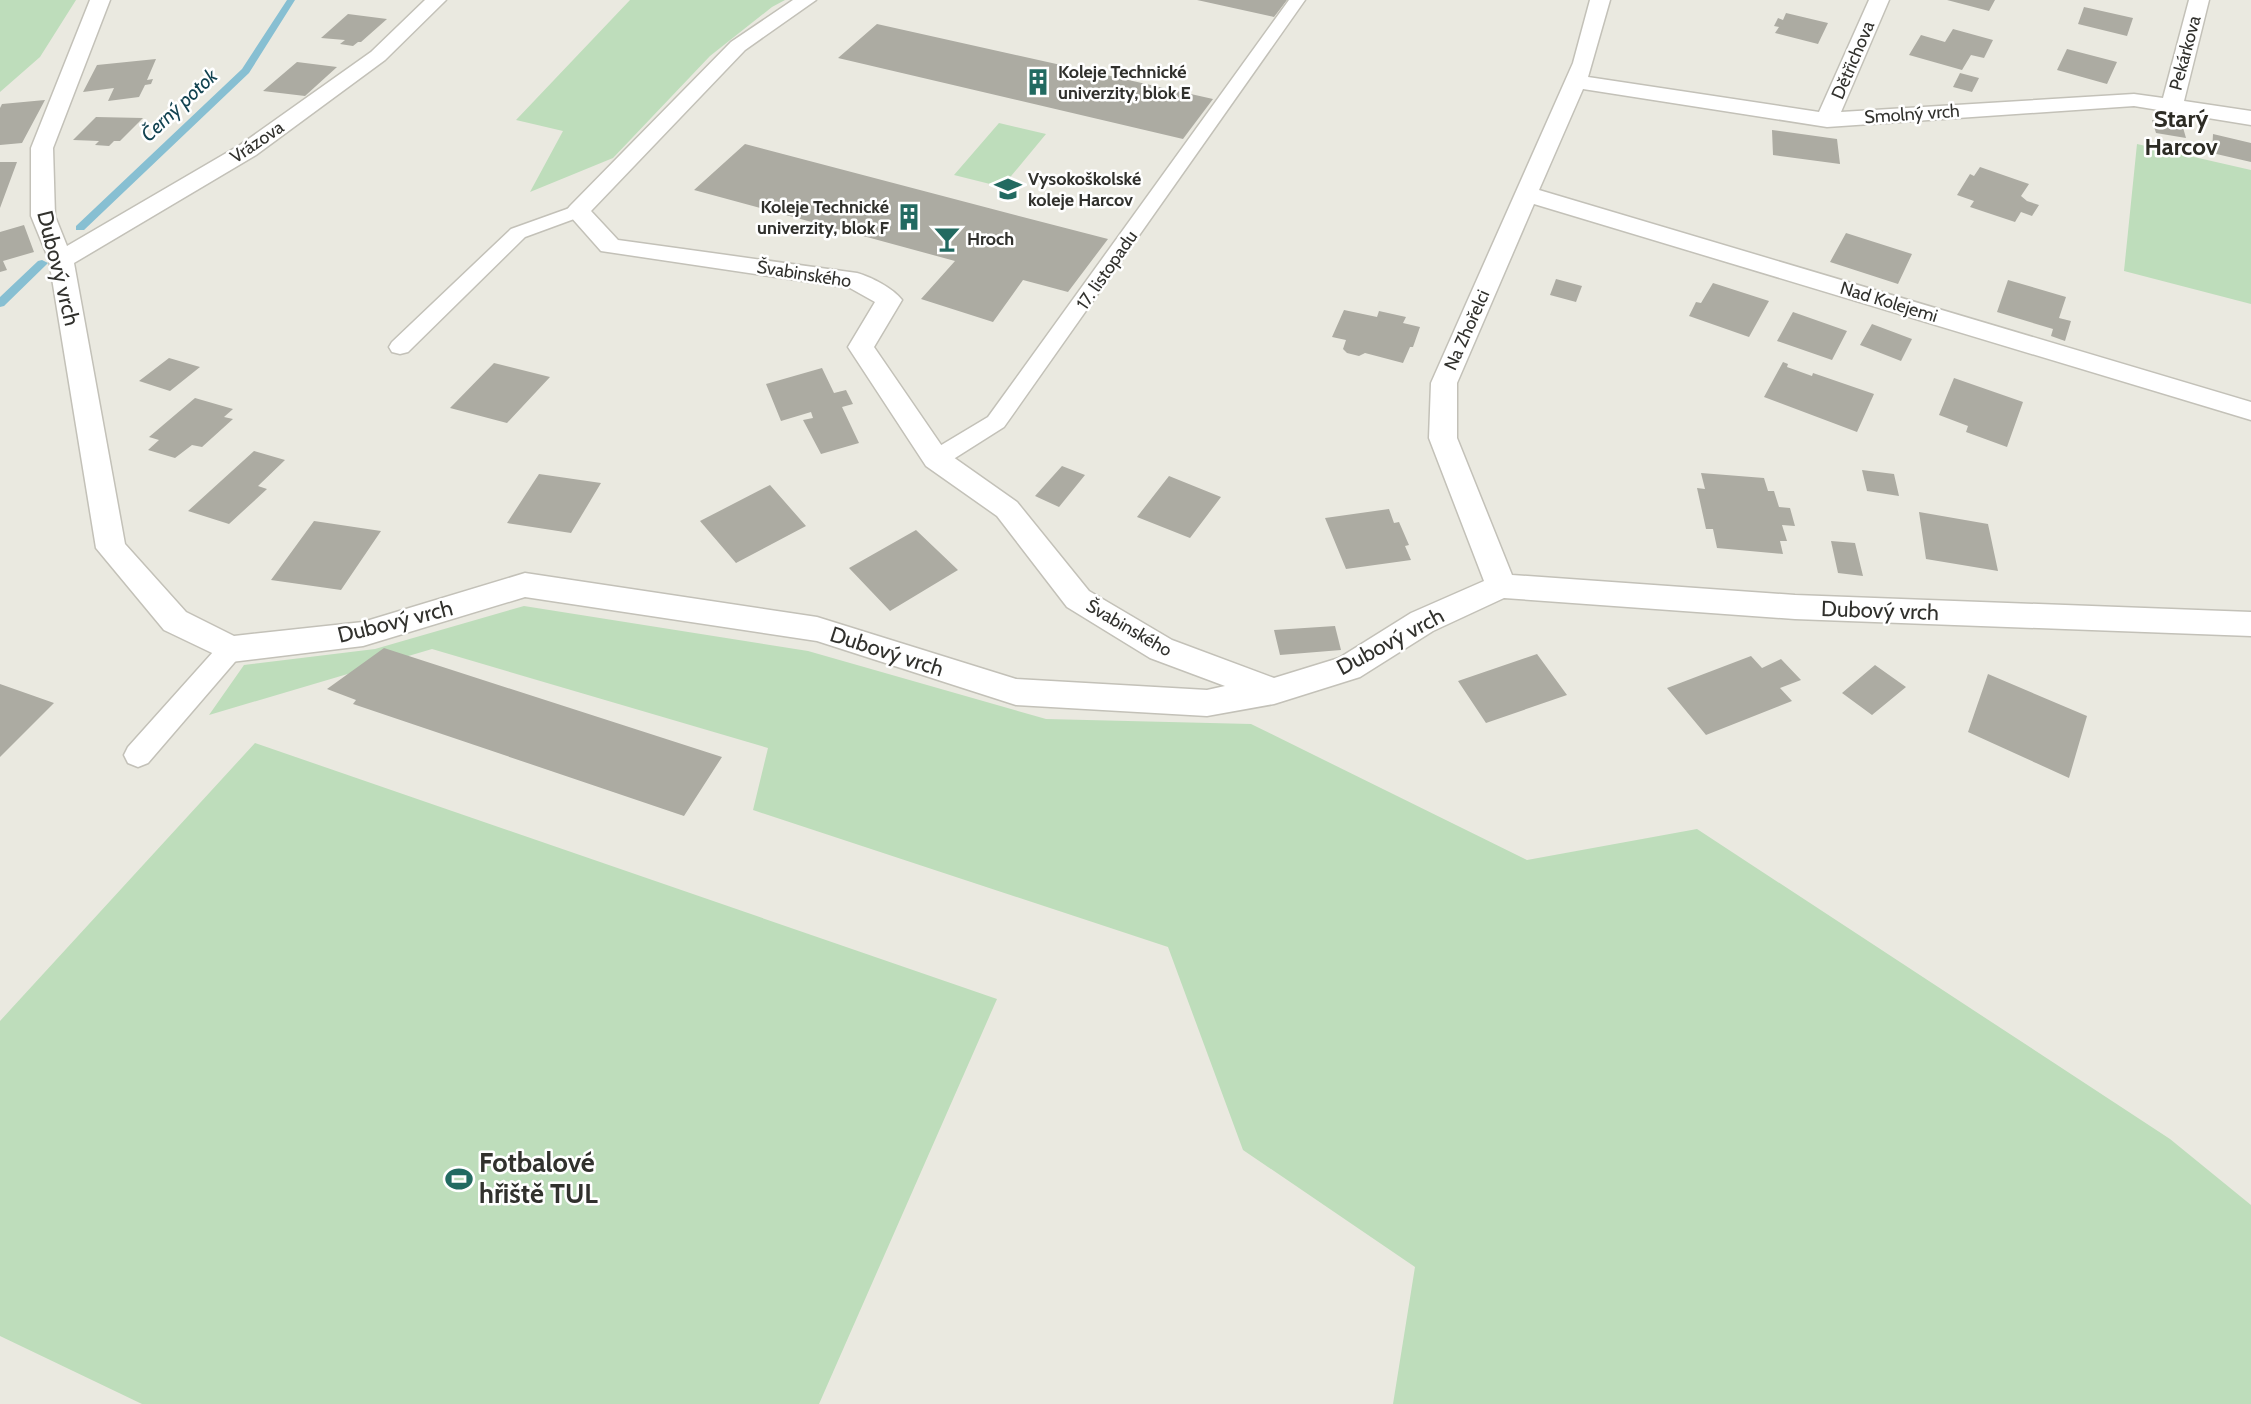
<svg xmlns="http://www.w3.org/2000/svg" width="2251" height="1404" font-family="Cabin,sans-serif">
  <rect width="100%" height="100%" fill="#eae9e0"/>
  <path fill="#beddbb" d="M 0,0 L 76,0 L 40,57 L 0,92 Z
    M 630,0 L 785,0 L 772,7 L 710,56 L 613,158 L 530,192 L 563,131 L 516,120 Z
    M 999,123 L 1046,134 L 1002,187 L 954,175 Z
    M 2137,144 L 2251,170 L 2251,304 L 2124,271 Z
    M 524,606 L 808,651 L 1046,719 L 1251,724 L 1527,860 L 1697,829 L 2170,1139 L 2251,1205 L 2251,1404 L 1393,1404 L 1415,1267 L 1243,1150 L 1168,947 L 753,810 L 768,748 L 432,649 L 209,715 L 244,665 L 375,649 Z
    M 255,743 L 997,999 L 819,1404 L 142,1404 L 0,1336 L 0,1021 Z"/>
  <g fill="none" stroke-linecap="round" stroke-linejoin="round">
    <path fill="#87bfd2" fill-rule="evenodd" d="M 287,0 L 295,0 L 249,73 L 84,230 L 76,230 L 76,226 L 242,69 Z
      M 42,260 L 48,263 L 46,265 L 4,306 L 0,307 L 0,297 L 38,261 Z"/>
  </g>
  <path fill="#acaba2" d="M 1197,0 L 1287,0 L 1274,17 Z
    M 1947,0 L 1995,0 L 1989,11 Z
    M 2084,7 L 2133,18 L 2127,36 L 2078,24 Z
    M 1786,13 L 1828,23 L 1818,44 L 1775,33 L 1779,27 L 1774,26 L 1778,18 L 1783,20 Z
    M 348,14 L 387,19 L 361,42 L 358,42 L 353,46 L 340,44 L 345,40 L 321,38 Z
    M 877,24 L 1115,77 L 1213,99 L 1183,139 L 838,58 Z
    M 1953,29 L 1993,40 L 1984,58 L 1971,55 L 1962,70 L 1909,55 L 1921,35 L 1945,42 Z
    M 2067,49 L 2117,62 L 2107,84 L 2057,70 Z
    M 156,59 L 147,80 L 153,79 L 151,84 L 145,85 L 139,97 L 108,101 L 114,88 L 83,92 L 97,65 Z
    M 297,62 L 337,67 L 305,96 L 263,91 Z
    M 1960,73 L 1979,78 L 1972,92 L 1953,87 Z
    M 45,100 L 22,143 L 0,145 L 0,108 L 2,104 Z
    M 96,117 L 143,118 L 120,141 L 114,141 L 109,146 L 95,145 L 99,141 L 73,140 Z
    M 2152,120 L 2182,124 L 2186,138 L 2156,133 Z
    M 1772,130 L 1837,139 L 1840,164 L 1773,155 Z
    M 2213,134 L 2251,143 L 2251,162 L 2212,153 Z
    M 745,144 L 1046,223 L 1108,239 L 1068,292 L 1023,280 L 993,322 L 921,299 L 955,261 L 694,190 Z
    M 0,162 L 17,162 L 0,208 Z
    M 1980,167 L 2029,184 L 2021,196 L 2027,201 L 2039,205 L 2032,216 L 2021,212 L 2015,222 L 1970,207 L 1974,201 L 1957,195 L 1970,174 L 1974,176 Z
    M 24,225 L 34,252 L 3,261 L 7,270 L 0,272 L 0,232 Z
    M 1846,233 L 1912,254 L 1898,284 L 1830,262 Z
    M 1556,279 L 1582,286 L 1576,302 L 1550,295 Z
    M 2008,280 L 2066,297 L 2059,318 L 2071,321 L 2065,341 L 2051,336 L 2053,329 L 1997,312 Z
    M 1713,283 L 1769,301 L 1749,337 L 1689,316 L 1696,302 L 1701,303 Z
    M 1344,310 L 1377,317 L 1379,311 L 1406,317 L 1403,323 L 1420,327 L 1413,347 L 1410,347 L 1403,363 L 1365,353 L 1359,356 L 1347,353 L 1343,349 L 1346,340 L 1332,337 Z
    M 1793,312 L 1847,331 L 1832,360 L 1777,341 Z
    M 1872,324 L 1912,339 L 1901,361 L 1860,345 Z
    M 169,358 L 200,367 L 170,391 L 139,381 Z
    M 1783,362 L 1788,364 L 1787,367 L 1812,376 L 1813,373 L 1874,394 L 1857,432 L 1764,397 Z
    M 494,363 L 550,377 L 507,423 L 450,408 Z
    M 822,368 L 834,393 L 846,390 L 853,404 L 842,407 L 859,443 L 821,454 L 803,420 L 813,418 L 811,412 L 781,421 L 766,384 Z
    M 1954,378 L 2023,402 L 2007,447 L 1966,432 L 1968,426 L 1939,415 Z
    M 195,398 L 233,409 L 224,417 L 233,419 L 202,447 L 192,445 L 175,458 L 148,450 L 159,440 L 149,437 Z
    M 254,451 L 285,460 L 258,486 L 267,489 L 229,524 L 188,511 Z
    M 1062,466 L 1085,475 L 1059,507 L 1035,496 Z
    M 1862,470 L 1894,474 L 1899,496 L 1867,491 Z
    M 1701,473 L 1764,478 L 1768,491 L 1774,491 L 1779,507 L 1790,508 L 1795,526 L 1782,525 L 1787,541 L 1780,541 L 1783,554 L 1717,548 L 1713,529 L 1706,529 L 1697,488 L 1705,489 Z
    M 539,474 L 601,483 L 571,533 L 507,523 Z
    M 1169,476 L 1221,497 L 1190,538 L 1137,517 Z
    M 770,485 L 806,526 L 736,563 L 700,521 Z
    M 1389,509 L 1394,523 L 1399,522 L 1409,545 L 1405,546 L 1411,560 L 1346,569 L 1325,518 Z
    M 1919,512 L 1988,524 L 1998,571 L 1926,559 Z
    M 314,521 L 381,531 L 341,590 L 271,580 Z
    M 916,530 L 958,570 L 890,611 L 849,568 Z
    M 1831,541 L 1855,543 L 1863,576 L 1838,573 Z
    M 1335,626 L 1341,650 L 1280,655 L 1274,630 Z
    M 384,648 L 722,757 L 684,816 L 353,704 L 356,700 L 327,689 Z
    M 1537,654 L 1567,695 L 1486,723 L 1458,681 Z
    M 1751,656 L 1762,668 L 1781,659 L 1801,680 L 1780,688 L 1792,701 L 1706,735 L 1667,688 Z
    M 1875,665 L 1906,687 L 1872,715 L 1842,693 Z
    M 1988,674 L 2087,716 L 2069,778 L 1968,732 Z
    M 0,684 L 54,703 L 0,757 Z"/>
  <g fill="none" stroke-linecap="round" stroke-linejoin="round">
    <defs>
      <path id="service" d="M 1289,0 L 1305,0 L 1004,427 L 944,465 L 936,467 L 928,465 L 924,459 L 928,453 L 988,417 Z
        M 578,205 L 585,207 L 588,211 L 585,215 L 525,237 L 408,352 L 400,354 L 392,352 L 389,347 L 392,342 L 511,229 Z
        M 231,639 L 240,642 L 244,649 L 240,656 L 148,763 L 138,767 L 128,763 L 124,755 L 128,747 L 222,642 Z"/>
      <path id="minor" d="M 90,0 L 110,0 L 53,148 L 55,216 L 67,246 L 240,145 L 371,52 L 425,0 L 446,0 L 385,60 L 256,155 L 74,263 L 125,544 L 186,612 L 234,636 L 363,622 L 525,573 L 817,617 L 1016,679 L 1207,690 L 1225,686 L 1150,658 L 1067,607 L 997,516 L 926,466 L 848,347 L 875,302 L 850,288 L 601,251 L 570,216 L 566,211 L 570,206 L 731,42 L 793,0 L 816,0 L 745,50 L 591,211 L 618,240 L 857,273 C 871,277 893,288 902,300 L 874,347 L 946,452 L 1017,502 L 1089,591 L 1172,640 L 1274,678 L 1339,658 L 1411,613 L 1484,581 L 1429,438 L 1431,383 L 1573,63 L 1590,0 L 1610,0 L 1588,77 L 1819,112 L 1869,0 L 1889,0 L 1841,112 L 2134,94 L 2163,98 L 2189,0 L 2209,0 L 2184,101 L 2251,111 L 2251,125 L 2134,106 L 1827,127 L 1583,89 L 1539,190 L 2251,402 L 2251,420 L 1534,204 L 1457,383 L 1457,438 L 1512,575 L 1795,595 L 2251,612 L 2251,636 L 1795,619 L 1504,598 L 1433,631 L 1360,677 L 1274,704 L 1207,716 L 1016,705 L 817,641 L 525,597 L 363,646 L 231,662 L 164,630 L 96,548 L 49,260 L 31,216 L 31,148 Z"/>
    </defs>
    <use href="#service" stroke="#c3c1b8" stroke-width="3"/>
    <use href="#minor" stroke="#c3c1b8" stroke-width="3"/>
    <use href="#service" fill="#fff" fill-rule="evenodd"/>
    <use href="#minor" fill="#fff" fill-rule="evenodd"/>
  </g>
  <defs>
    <symbol id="building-bare" viewBox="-9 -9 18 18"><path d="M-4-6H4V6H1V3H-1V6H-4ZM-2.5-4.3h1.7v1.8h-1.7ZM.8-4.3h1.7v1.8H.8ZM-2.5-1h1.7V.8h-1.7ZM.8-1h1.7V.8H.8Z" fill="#226a61" stroke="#fff" stroke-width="2.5" paint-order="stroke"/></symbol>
    <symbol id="university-bare" viewBox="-9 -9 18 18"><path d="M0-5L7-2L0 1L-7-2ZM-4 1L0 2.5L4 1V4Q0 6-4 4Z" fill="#226a61" stroke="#fff" stroke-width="2.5" paint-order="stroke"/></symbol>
    <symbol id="bar-bare" viewBox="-9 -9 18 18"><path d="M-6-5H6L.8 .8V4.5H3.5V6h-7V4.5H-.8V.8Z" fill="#226a61" stroke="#fff" stroke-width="2.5" paint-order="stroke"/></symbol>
    <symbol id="stadium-bare" viewBox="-9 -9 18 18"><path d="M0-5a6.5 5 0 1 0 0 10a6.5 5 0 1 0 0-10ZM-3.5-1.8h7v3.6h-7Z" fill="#226a61" stroke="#fff" stroke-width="2.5" paint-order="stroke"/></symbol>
  </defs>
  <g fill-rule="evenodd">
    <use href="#building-bare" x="1019" y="63" width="38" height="38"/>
    <use href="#university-bare" x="989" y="170" width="38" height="38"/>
    <use href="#building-bare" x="890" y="198" width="38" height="38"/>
    <use href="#bar-bare" x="928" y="220" width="38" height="38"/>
    <use href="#stadium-bare" x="440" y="1160" width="38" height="38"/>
  </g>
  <g text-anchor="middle" stroke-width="5" stroke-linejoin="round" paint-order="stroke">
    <g font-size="18" fill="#31312d" stroke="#fff">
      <text transform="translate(2185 53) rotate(-75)" y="6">Pekárkova</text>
      <text transform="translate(1853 60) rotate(-67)" y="6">Dětřichova</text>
      <text transform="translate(1912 114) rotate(-4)" y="6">Smolný vrch</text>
      <text transform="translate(257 142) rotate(-34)" y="6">Vrázova</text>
      <text transform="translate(1107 270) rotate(-55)" y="6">17. listopadu</text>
      <text transform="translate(804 274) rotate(9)" y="6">Švabinského</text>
      <text transform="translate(1889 302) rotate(17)" y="6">Nad Kolejemi</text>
      <text transform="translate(1467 330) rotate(-66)" y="6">Na Zhořelci</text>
      <text transform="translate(1129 628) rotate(30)" y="6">Švabinského</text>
    </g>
    <g font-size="18" font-weight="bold" fill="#31312d" stroke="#fff" text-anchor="start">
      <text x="1058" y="78">Koleje Technické<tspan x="1058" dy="21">univerzity, blok E</tspan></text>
      <text x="1028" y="185">Vysokoškolské<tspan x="1028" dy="21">koleje Harcov</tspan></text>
      <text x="889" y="213" text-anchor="end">Koleje Technické<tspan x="889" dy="21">univerzity, blok F</tspan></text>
      <text x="967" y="245">Hroch</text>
    </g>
    <g font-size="20" font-style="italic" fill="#124351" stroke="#fff">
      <text transform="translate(179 105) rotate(-43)" y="7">Černý potok</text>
    </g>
    <g font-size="22" fill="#31312d" stroke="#fff">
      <text transform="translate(59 268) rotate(76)" y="8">Dubový vrch</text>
      <text transform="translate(1880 610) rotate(2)" y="8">Dubový vrch</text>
      <text transform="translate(395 621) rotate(-14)" y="8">Dubový vrch</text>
      <text transform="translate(1390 641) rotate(-28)" y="8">Dubový vrch</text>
      <text transform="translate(887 651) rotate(18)" y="8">Dubový vrch</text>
    </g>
    <g font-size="24" font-weight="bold" fill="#2d2c25" stroke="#fff">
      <text x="2181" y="127">Starý<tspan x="2181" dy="28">Harcov</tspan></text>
    </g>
    <g font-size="27" font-weight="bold" fill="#31312d" stroke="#fff" text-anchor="start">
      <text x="479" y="1172">Fotbalové<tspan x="479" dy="31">hřiště TUL</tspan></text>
    </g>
  </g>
</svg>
